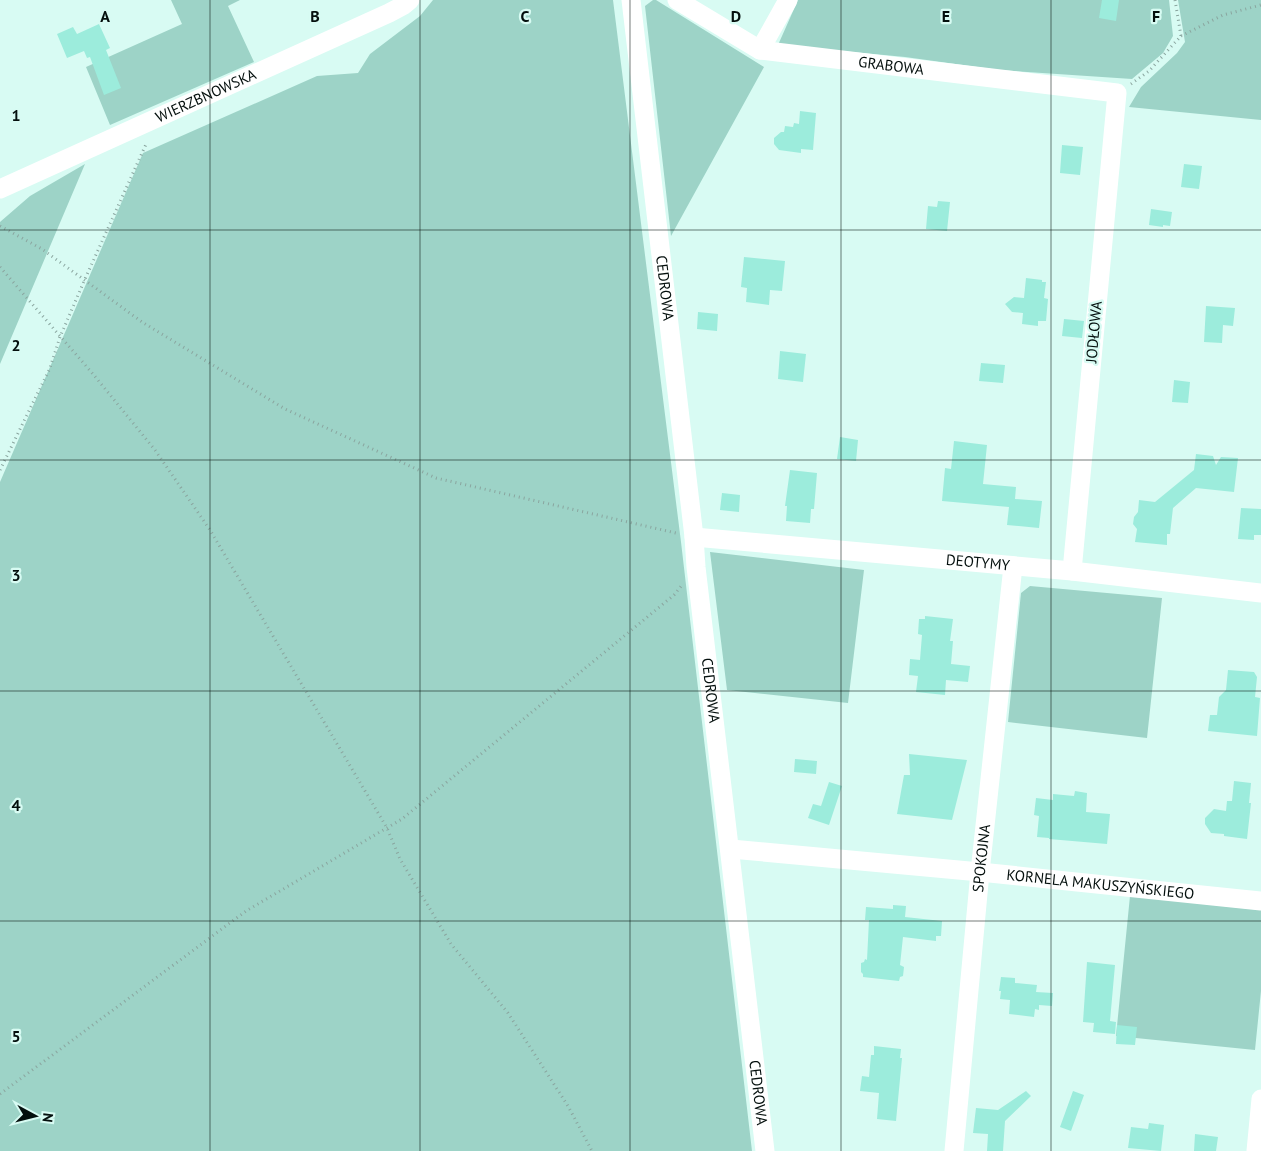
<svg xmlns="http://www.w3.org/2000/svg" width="1261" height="1151" font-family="'PT Sans',sans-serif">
  <rect width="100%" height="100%" fill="#d8fbf3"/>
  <path fill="#9dd3c7" d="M 171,0 L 240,0 L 228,6 L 254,62 L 110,125 L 86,67 L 182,24 Z
    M 433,0 L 613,0 L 681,542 L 752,1151 L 0,1151 L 0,482 L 143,153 L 317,76 L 358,73 L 370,54 L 420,16 Z
    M 653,0 L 656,0 L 764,67 L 671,236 L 645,6 Z
    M 798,0 L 1169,0 L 1173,36 L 1163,53 L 1132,79 L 999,70 L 905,57 L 778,45 Z
    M 1178,0 L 1261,0 L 1261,120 L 1129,107 L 1141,87 L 1177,53 L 1185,42 Z
    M 85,164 L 0,364 L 0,222 L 30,196 Z
    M 710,552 L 864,570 L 848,703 L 727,690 Z
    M 1030,586 L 1162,598 L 1147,738 L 1008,722 L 1021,593 Z
    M 1130,896 L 1261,910 L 1261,991 L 1255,1050 L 1116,1036 Z"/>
  <path fill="#9cecdc" d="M 1102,0 L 1119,0 L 1116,21 L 1099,18 Z
    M 99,24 L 110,48 L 106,50 L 121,88 L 104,95 L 90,57 L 87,58 L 84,51 L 67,58 L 57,34 L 73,27 L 77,34 Z
    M 800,111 L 816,113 L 813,150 L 801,149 L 801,153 L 779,150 L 774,144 L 774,138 L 781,132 L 784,132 L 785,126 L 793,127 L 794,123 L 799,124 Z
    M 1062,145 L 1083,147 L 1080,175 L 1060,173 Z
    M 1184,164 L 1202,166 L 1199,189 L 1181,187 Z
    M 938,201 L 950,202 L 947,231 L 926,229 L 928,206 L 937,207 Z
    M 1151,209 L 1172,212 L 1170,226 L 1163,225 L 1163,227 L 1149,225 Z
    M 744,257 L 785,261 L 782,291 L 770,290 L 769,305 L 746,302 L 747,288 L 741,287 Z
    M 1026,278 L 1042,280 L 1042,282 L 1046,282 L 1044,298 L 1048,299 L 1046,321 L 1038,321 L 1038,326 L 1022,324 L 1023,313 L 1012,312 L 1005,304 L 1014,297 L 1024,298 Z
    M 1206,306 L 1235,308 L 1233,326 L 1223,325 L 1222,343 L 1204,342 Z
    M 698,312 L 718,314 L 717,331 L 697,329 Z
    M 1064,319 L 1084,321 L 1082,338 L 1062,336 Z
    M 780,351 L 806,354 L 803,382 L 778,379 Z
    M 981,363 L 1005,365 L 1003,383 L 979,381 Z
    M 1174,380 L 1190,382 L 1188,403 L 1172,402 Z
    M 840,437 L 858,440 L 856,461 L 837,459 Z
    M 954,441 L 987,445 L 983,484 L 1016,487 L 1015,499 L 1042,501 L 1039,528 L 1007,525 L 1009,507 L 942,501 L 945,468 L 951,469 Z
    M 1196,454 L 1213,456 L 1216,465 L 1221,457 L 1238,458 L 1234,492 L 1196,488 L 1173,508 L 1170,534 L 1167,534 L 1167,545 L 1135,542 L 1137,529 L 1133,524 L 1134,517 L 1138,512 L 1139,500 L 1155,502 L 1194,470 Z
    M 790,470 L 817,473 L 814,509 L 811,509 L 810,523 L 786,521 L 787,506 L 785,506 Z
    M 722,493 L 740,495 L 739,512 L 720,510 Z
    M 1241,508 L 1261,509 L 1261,535 L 1254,535 L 1254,540 L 1238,539 Z
    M 925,616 L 953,619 L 950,641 L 953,641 L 951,664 L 970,666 L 968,682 L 946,680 L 945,695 L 916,692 L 918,676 L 909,675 L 910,659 L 920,660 L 922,635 L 918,634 L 919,619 L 925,619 Z
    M 1228,670 L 1254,672 L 1257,677 L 1255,697 L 1260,698 L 1257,736 L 1208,731 L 1210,715 L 1217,715 L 1219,697 L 1226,690 Z
    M 909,754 L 967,760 L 952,820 L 897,814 L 904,775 L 910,775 Z
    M 795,759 L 817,761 L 816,774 L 794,772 Z
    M 1234,781 L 1251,783 L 1249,803 L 1251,803 L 1247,839 L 1224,836 L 1224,834 L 1211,833 L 1205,824 L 1205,818 L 1214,809 L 1226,811 L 1227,801 L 1232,801 Z
    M 829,782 L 842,786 L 829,825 L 808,818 L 813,804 L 821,806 Z
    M 1075,791 L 1087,793 L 1086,812 L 1110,814 L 1107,844 L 1049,839 L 1049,838 L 1037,837 L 1039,816 L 1034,815 L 1036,798 L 1053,800 L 1053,794 L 1074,796 Z
    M 893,905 L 906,906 L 905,917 L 942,921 L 941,936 L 936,936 L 936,941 L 903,937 L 900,965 L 904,967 L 903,976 L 900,977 L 899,981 L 863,977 L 863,974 L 861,972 L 861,963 L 864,962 L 865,959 L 867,960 L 869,920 L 865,920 L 866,907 L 893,909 Z
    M 1087,962 L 1115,965 L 1110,1021 L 1116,1022 L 1115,1034 L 1093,1032 L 1094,1023 L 1083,1022 Z
    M 1001,977 L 1015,978 L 1015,983 L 1037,985 L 1036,992 L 1053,993 L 1052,1006 L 1039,1005 L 1039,1010 L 1035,1009 L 1034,1017 L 1009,1014 L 1010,1000 L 1000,999 L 1001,991 L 999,991 Z
    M 1117,1025 L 1137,1027 L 1135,1045 L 1116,1044 Z
    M 874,1046 L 901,1049 L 900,1058 L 902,1058 L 896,1121 L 877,1119 L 879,1093 L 860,1091 L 862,1076 L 869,1077 L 871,1055 L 874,1055 Z
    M 1026,1091 L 1031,1096 L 1005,1121 L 1003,1151 L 987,1151 L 988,1134 L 973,1133 L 976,1108 L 998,1110 Z
    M 1073,1091 L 1084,1095 L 1071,1131 L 1060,1127 Z
    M 1149,1123 L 1164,1125 L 1161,1151 L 1128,1148 L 1131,1127 L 1148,1129 Z
    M 1195,1134 L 1218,1137 L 1216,1151 L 1194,1151 Z"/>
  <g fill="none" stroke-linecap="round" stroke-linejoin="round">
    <path stroke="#8aa59f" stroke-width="3" stroke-dasharray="1 4" stroke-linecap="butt" d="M 1181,36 L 1223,15 L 1261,5
      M 1131,84 L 1149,71 L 1181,36 L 1175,0
      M 0,226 L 42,249 L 142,322 L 285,409 L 436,478 L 676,533
      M 0,267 L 93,374 L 155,450 L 210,530 L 387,828 L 400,859 L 451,944 L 508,1013 L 568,1106 L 592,1151
      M 0,470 L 50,368 L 60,337 L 85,279 L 147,142
      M 0,1094 L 246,911 L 402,819 L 674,595 L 682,585"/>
    <g stroke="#fff" stroke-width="19">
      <path id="s1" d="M 631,0 L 694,537 L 696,567 L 765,1151"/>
      <path id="s2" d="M 677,0 L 760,50 L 1117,93 L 1072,571"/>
      <path d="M 760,50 L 788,0"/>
      <path id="s3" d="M 0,189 L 389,13 L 404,5 L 410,0"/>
      <path id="s4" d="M 694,537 L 1072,571 L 1261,593"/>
      <path id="s5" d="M 731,849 L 980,872 L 1261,901"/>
      <path id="s6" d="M 954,1151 L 980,872 L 1013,566"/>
      <path d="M 1256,1151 L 1261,1099"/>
    </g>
  </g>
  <path fill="none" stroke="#040f0d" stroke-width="1" stroke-opacity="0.55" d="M 210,0 L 210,1151M 420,0 L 420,1151M 630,0 L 630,1151M 841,0 L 841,1151M 1051,0 L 1051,1151M 0,230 L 1261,230M 0,460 L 1261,460M 0,691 L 1261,691M 0,921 L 1261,921"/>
  <g text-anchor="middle" stroke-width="4.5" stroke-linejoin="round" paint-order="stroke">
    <g font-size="15" fill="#040f0d" stroke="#d8fbf3">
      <text dy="5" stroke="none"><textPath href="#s2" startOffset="229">GRABOWA</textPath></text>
      <text dy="5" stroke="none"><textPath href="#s3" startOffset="226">WIERZBNOWSKA</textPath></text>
      <text dy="5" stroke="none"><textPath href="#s1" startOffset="290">CEDROWA</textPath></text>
      <text transform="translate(1094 332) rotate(-85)" y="5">JODŁOWA</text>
      <text dy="5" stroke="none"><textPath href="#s4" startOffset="285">DEOTYMY</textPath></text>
      <text dy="5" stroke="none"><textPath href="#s1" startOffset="695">CEDROWA</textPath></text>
      <text dy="5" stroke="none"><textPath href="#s6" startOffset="294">SPOKOJNA</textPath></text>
      <text dy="5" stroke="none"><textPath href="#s5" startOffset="371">KORNELA MAKUSZYŃSKIEGO</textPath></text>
      <text dy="5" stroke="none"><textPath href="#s1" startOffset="1100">CEDROWA</textPath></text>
    </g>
  </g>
  <g font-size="16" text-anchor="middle" font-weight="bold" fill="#040f0d" stroke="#d8fbf3" stroke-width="4.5" stroke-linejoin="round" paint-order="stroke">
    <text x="105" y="22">A</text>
    <text x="315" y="22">B</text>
    <text x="525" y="22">C</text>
    <text x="736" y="22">D</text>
    <text x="946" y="22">E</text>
    <text x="1156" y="22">F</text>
    <text x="16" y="121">1</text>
    <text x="16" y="351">2</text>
    <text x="16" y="581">3</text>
    <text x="16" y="811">4</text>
    <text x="16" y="1042">5</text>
  </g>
  <g transform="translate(35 1116) rotate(97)" stroke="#d8fbf3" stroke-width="4" paint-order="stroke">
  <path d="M0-4L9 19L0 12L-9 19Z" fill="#040f0d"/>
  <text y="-8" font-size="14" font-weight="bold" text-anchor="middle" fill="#040f0d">N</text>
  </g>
</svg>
